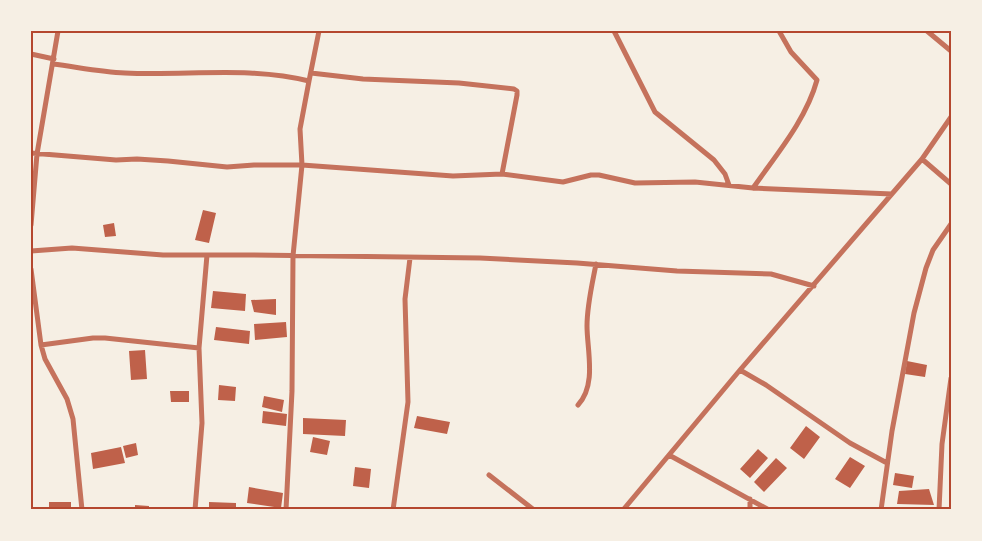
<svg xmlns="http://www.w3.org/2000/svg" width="982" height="541" font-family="Roboto,sans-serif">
  <rect width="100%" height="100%" fill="#f6efe4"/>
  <path fill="#bf614a" d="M 203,210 L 216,213 L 209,243 L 195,240 Z
    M 114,223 L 116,236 L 105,237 L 103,225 Z
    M 213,291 L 246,294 L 245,311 L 211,308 Z
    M 276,299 L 276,315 L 254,312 L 251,300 Z
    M 286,322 L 287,337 L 255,340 L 254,324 Z
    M 216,327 L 250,331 L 249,344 L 214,340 Z
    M 145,350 L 147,379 L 131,380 L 129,351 Z
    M 907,361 L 927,365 L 925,377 L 905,374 Z
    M 219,385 L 236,387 L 235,401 L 218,400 Z
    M 170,391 L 189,391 L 189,402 L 171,402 Z
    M 264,396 L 284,400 L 282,412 L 262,407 Z
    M 263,411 L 287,414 L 286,426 L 262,423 Z
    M 417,416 L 450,422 L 447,434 L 414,428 Z
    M 303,418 L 346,420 L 345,436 L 303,434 Z
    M 806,426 L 820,437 L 804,459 L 790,448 Z
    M 313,437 L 330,441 L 327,455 L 310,452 Z
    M 136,443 L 138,455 L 126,458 L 123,446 Z
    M 121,447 L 125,463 L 93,469 L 91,453 Z
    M 758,449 L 768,458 L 750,478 L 740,469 Z
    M 850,457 L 865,466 L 850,488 L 835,479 Z
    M 776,458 L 787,468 L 764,492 L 754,482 Z
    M 355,467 L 371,469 L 369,488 L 353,486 Z
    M 895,473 L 914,476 L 912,488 L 893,485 Z
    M 249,487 L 283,493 L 281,508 L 247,503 Z
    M 929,489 L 934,505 L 897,504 L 899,491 Z
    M 49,502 L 71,502 L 71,510 L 49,510 Z
    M 209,502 L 236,503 L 236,510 L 209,510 Z
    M 135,505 L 149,506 L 149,510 L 135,510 Z
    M 130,507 L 130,510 L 102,510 L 102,508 Z"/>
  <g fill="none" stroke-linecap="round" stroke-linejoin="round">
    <path stroke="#c5725c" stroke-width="5" d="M 614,31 L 655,112 L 714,160 L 725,174 L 729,185
      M 927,31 L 951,51
      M 31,54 L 54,59
      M 53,64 C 77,67 101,72 125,73 C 187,76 249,66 309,81 L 319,31
      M 311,73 L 363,79 L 459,83 L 514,89 L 517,91 L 517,95 L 502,174
      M 31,153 L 116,160 L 137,159 L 168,161 L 227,167 L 254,165 L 302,165 L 453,176 L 502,174 L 563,182 L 591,175 L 599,175 L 635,183 L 695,182 L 753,188 L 892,194
      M 922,159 L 951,184
      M 753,188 C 776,155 806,120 817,80 L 791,52 L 779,31
      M 31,225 L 37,154 L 58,31
      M 31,251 L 72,248 L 163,255 L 248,255 L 480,258 L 577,263 L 677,271 L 771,274 L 814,286
      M 31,269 L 41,345 L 45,359 L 67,399 L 73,419 L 82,510
      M 41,345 L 93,338 L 105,338 L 199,348
      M 740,370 L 766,385 L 850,443 L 887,463
      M 578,405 C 597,385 587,350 587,326 C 587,305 592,285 596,264
      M 669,455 L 769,510
      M 489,475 L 534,510
      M 195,510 L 202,423 L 199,348 L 207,255
      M 286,510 L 292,391 L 293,256 L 302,165 L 300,129 L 309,81
      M 393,510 L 408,402 L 405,299 L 410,258
      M 623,510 L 740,370 L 922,159 L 951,117
      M 750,510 L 750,499
      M 881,510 L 892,431 L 914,313 L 926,268 L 933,250 L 951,224
      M 939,510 L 942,444 L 951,378"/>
  </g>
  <rect width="982" height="541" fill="none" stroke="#f6efe4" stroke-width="65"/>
  <rect x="32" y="32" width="918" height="476" fill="none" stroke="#b5482f" stroke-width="2"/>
</svg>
